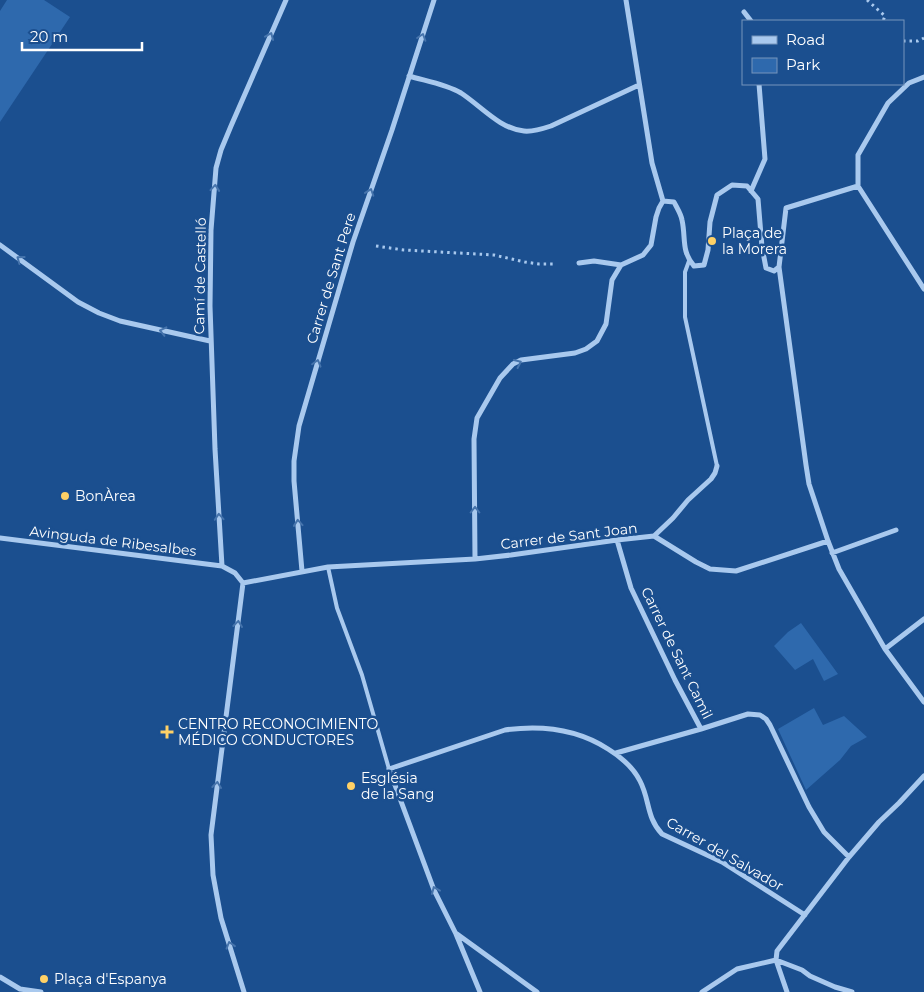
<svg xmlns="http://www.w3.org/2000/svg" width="924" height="992" font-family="Montserrat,sans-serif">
  <rect width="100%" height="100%" fill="#1b4f8f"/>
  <path fill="#2e69ad" d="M 7,0 L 44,0 L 70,17 L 0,122 L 0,11 Z
    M 801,623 L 838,674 L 824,681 L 813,659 L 795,670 L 774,646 L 788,632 Z
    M 814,708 L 823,725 L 844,716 L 867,737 L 851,746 L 840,760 L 806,790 L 778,729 Z"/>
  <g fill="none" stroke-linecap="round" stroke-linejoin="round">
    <path stroke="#a9c9ee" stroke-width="3" stroke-dasharray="2.5 4" stroke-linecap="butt" d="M 867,0 L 885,16 L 883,21
      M 903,41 L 918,41 L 924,38
      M 376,246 L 404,250 L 494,255 L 525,262 L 539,264 L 556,264"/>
    <path stroke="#a9c9ee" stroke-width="4" d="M 689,261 L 685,272 L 685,317 L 717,466
      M 328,567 L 337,608 L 362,675 L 389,769"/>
    <path stroke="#a9c9ee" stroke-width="5" d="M 626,0 L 652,163 L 663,201
      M 744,12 L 751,21
      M 409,76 C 426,81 446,84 461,93 C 481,106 500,129 524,131 C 533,132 542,129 551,126 L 639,85
      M 858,186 L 858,155 L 888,103 L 909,83 L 924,77
      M 751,191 L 765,159 L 759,84
      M 0,245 L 78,302 L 99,313 L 120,321 L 210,341
      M 579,263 L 594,261 L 621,265
      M 779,267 L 806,465 L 809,484 L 828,541 L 839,569 L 885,649 L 924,702
      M 654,536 L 696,562 L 710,569 L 736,571 L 828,541
      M 0,538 L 222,566 L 235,573 L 243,583 L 211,835 L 213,875 L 221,918 L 244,992
      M 617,540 L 631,588 L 675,680 L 701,729
      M 832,553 L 896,530
      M 475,559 L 474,439 L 477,418 L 500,378 L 513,364 L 521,360 L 575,353 L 586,349 L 597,341 L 606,324 L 612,280 L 621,265 L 643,255 L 651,245 L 656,217 L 659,208 L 663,201 L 674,202 C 677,208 681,214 682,220 C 686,238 681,251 694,266 L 704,265 L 708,250 L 710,222 L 717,195 L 732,185 L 747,186 L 758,199 L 762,247 L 766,268 L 774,271 L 779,267 L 786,208 L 858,186 L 924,289
      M 222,566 L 215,449 L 210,306 L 211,230 L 216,168 L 221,150 L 231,126 L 286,0
      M 302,571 L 294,481 L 294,461 L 299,426 L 353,242 L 392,130 L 434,0
      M 243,583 L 328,567 L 475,559 L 511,555 L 617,540 L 654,536 L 673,518 L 688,500 L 711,479 L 715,473 L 717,466
      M 885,649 L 924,619
      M 616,753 L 701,729 L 748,714 L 760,715 L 766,719 L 770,725 L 809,807 L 824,832 L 849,857
      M 457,934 L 537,992
      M 0,977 L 20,989 L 41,992
      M 480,992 L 456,934 L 434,890 L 389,769 L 505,730 C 541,725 577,729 608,749 C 621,757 633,767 640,781 C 650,800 646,817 662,834 L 722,862 L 805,915
      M 702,992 L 737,969 L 776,960 L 802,970 L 810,976 L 835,987 L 852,992
      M 787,992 L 776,960 L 777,951 L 849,857 L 879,822 L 899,803 L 924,776"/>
  </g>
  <defs><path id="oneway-chevron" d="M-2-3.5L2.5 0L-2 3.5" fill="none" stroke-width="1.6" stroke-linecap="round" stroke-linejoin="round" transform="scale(1.25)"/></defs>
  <g stroke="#4674ac">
    <use href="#oneway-chevron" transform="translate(270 36) rotate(-67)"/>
    <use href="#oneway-chevron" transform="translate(422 37) rotate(-72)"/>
    <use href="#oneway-chevron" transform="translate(215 188) rotate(-85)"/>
    <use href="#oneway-chevron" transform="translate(370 192) rotate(-71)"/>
    <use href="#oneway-chevron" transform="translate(20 259) rotate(-144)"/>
    <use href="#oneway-chevron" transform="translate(163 331) rotate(-167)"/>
    <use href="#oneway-chevron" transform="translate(317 363) rotate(-74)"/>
    <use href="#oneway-chevron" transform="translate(518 363) rotate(-25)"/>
    <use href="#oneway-chevron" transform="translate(475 510) rotate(-90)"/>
    <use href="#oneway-chevron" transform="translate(219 517) rotate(-94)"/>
    <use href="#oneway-chevron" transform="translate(298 523) rotate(-95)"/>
    <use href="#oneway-chevron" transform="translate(238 624) rotate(-83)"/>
    <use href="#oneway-chevron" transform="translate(217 785) rotate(-83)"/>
    <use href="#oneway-chevron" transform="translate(435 890) rotate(-113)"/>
    <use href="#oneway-chevron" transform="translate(230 945) rotate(-107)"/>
  </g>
  <g fill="#ffd166" stroke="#1b4f8f" stroke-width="2">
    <circle cx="712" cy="241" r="5"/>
    <circle cx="65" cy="496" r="5"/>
    <path d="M164.5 724.5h5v5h5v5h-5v5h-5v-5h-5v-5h5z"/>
    <circle cx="351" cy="786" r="5"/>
    <circle cx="44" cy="979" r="5"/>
  </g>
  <g text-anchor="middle" stroke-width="5" stroke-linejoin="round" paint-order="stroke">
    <g font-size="14" fill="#fff" stroke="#1b4f8f" text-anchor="start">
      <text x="722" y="238">Plaça de<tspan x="722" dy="16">la Morera</tspan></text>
      <text x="75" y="501">BonÀrea</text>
      <text x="178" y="729">CENTRO RECONOCIMIENTO<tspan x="178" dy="16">MÉDICO CONDUCTORES</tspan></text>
      <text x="361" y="783">Església<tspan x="361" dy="16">de la Sang</tspan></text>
      <text x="54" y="984">Plaça d'Espanya</text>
    </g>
    <g font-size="14" fill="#fff" stroke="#1b4f8f">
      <text transform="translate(200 276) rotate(-89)" y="5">Camí de Castelló</text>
      <text transform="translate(331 278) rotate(-73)" y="5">Carrer de Sant Pere</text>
      <text transform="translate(569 536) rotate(-7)" y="5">Carrer de Sant Joan</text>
      <text transform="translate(113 541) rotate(7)" y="5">Avinguda de Ribesalbes</text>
      <text transform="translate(677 653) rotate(64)" y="5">Carrer de Sant Camil</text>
      <text transform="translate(725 854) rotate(30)" y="5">Carrer del Salvador</text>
    </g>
  </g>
  <rect x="742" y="20" width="162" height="65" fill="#1b4f8f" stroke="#7695bc"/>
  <rect x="752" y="36" width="25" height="8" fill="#a9c9ee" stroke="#7695bc"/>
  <text x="786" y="45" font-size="15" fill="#ffffff">Road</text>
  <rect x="752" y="58" width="25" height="15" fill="#2e69ad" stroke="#7695bc"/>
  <text x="786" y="70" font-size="15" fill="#ffffff">Park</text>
  <path d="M22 42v8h120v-8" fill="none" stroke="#ffffff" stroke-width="2.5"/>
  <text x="30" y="42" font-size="15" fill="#ffffff" stroke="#1b4f8f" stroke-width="4" paint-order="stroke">20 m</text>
</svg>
